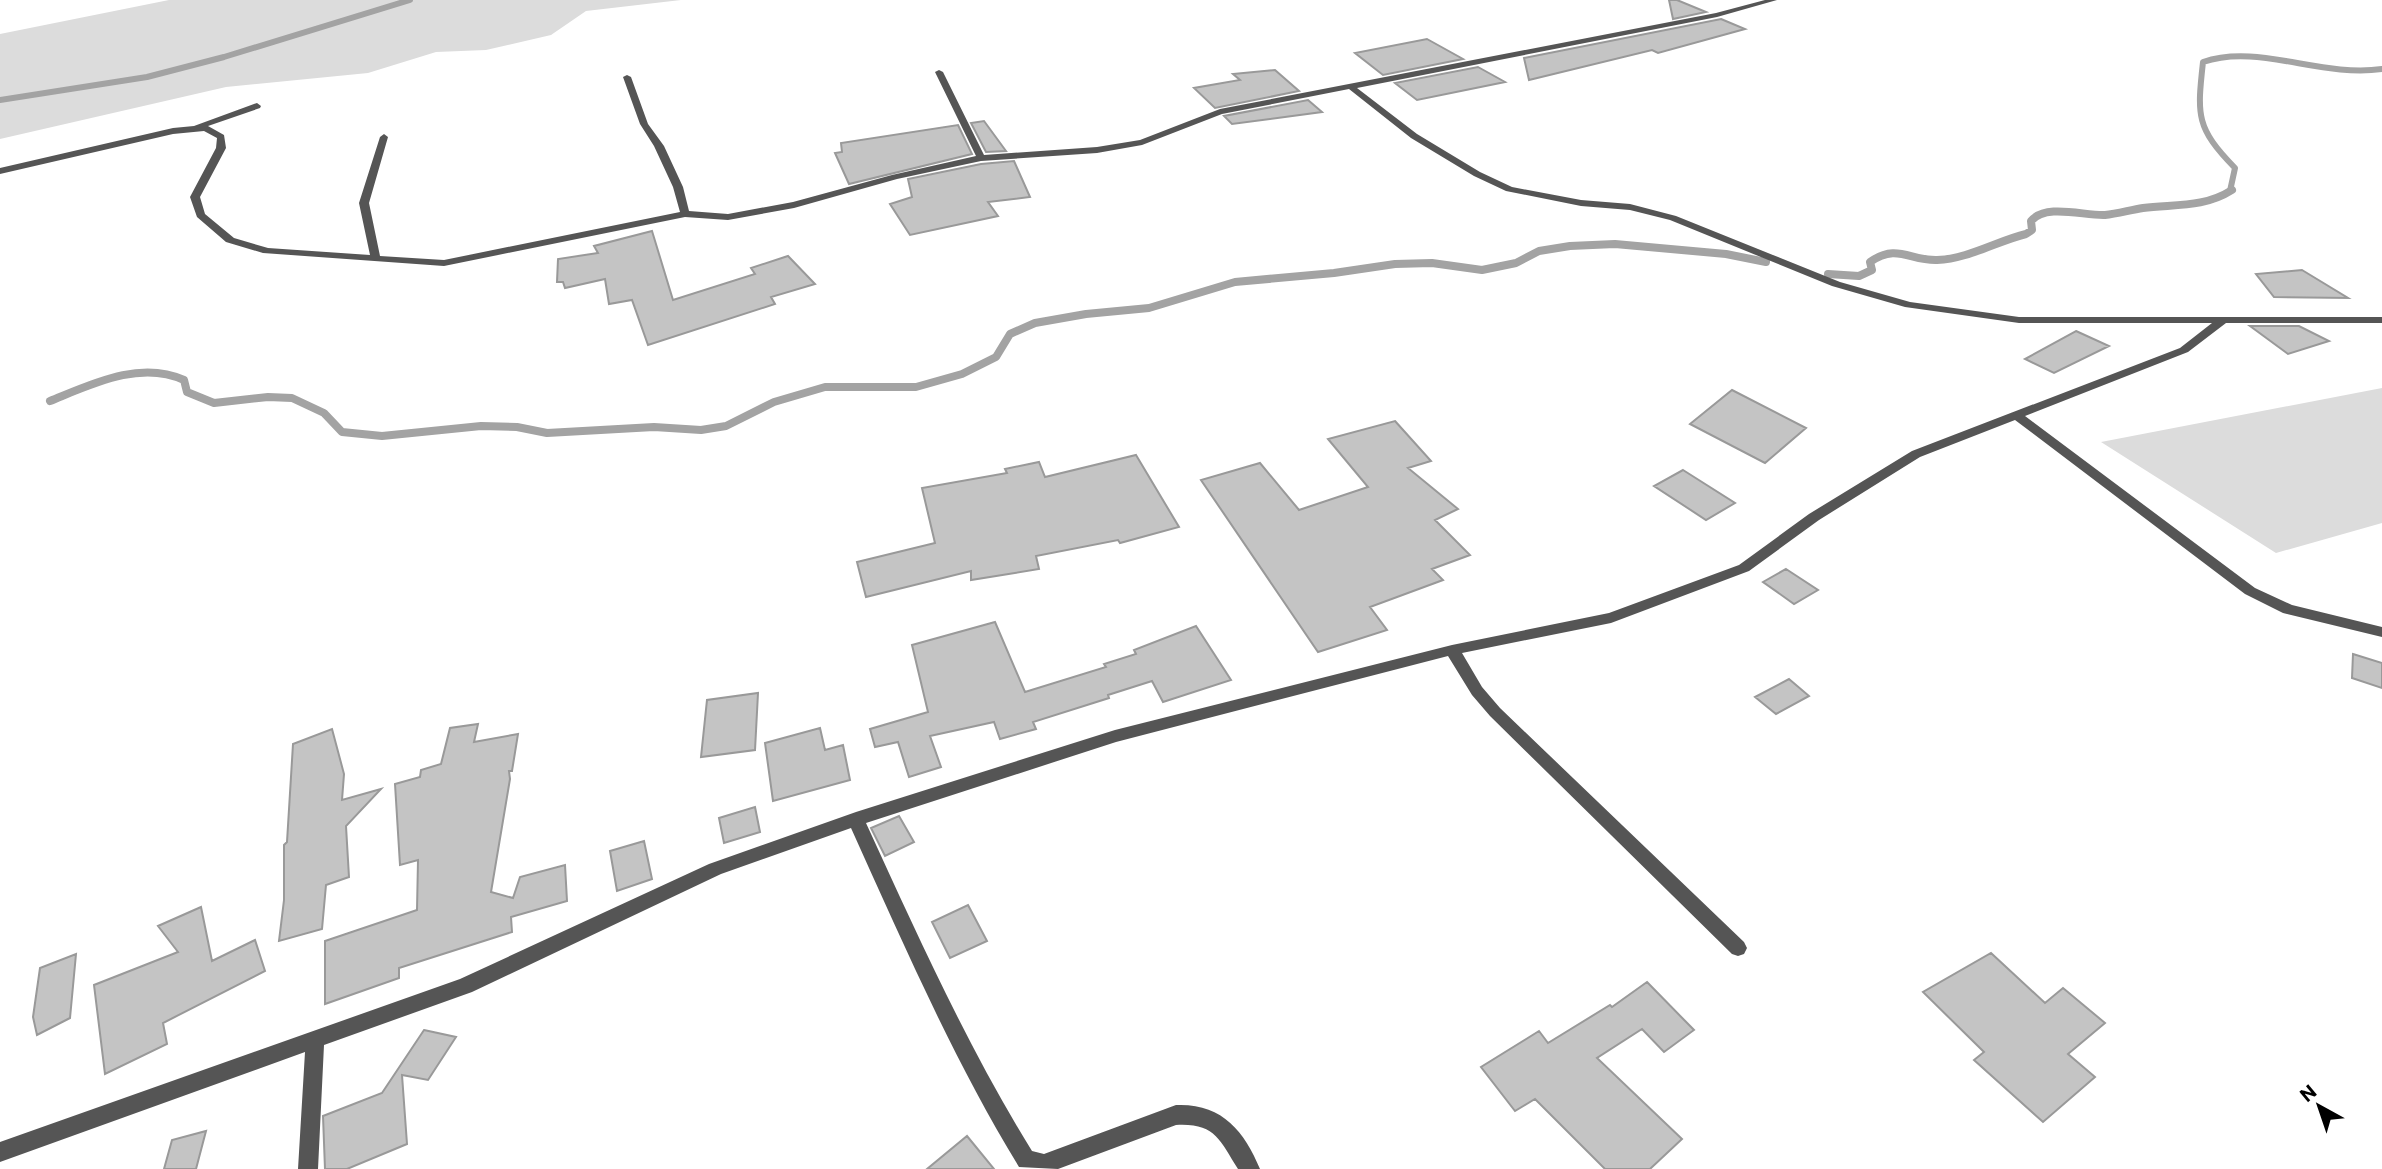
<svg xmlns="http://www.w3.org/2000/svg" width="2382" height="1169" font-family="Commissioner,sans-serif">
  <rect width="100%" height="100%" fill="#fff"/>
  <path fill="#dcdcdc" d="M 169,0 L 681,0 L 586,11 L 551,35 L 486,50 L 436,52 L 368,73 L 226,87 L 0,139 L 0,34 Z
    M 2382,388 L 2382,523 L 2276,553 L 2101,442 Z"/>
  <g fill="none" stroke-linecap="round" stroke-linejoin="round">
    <path stroke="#a3a3a3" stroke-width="6" d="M 0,100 L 147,77 L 224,57 L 410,0
      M 2230,191 L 2235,168 C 2196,128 2197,116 2203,62 C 2258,43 2321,78 2382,69"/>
    <path stroke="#a3a3a3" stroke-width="8" d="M 1828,274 L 1859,276 L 1872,270 L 1870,262 C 1897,243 1910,261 1937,260 C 1968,259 1997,241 2026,234 L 2032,230 L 2031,221 C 2046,203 2084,216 2105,215 C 2117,214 2130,210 2143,208 C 2174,204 2204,208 2232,190
      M 50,401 C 92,384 140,360 184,380 L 187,392 L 214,403 L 268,397 L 292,398 L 324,413 L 342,432 L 382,436 L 481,426 L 517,427 L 547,433 L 654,427 L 701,430 L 726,426 L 774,402 L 825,387 L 916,387 L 962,374 L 996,357 L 1010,334 L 1035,323 L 1086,314 L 1149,308 L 1235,282 L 1334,273 L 1395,264 L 1432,263 L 1482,270 L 1516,263 L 1539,251 L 1570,246 L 1615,244 L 1726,254 L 1766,262"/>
  </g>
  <path fill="#c4c4c4" stroke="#999" stroke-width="2" d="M 1669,0 L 1677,0 L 1706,12 L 1673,19 Z
    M 1721,19 L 1745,29 L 1658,53 L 1652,50 L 1529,80 L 1524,58 Z
    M 1427,39 L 1463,59 L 1383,75 L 1355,53 Z
    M 1478,67 L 1505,82 L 1417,100 L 1395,83 Z
    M 1275,70 L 1299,91 L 1215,108 L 1194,88 L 1240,80 L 1233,74 Z
    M 1308,100 L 1322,112 L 1232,124 L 1224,116 Z
    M 984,121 L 1006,151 L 986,152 L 971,123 Z
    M 958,125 L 972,154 L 849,184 L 835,153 L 842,152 L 841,143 Z
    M 1014,161 L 1030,197 L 988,202 L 998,216 L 910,235 L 890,204 L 912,197 L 908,179 L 981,164 Z
    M 652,231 L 673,300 L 755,274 L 751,268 L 788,256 L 815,284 L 771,297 L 775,304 L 648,345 L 632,300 L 609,304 L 605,279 L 565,288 L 563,282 L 557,282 L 558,259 L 598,253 L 594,246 Z
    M 2302,270 L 2348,298 L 2274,297 L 2256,274 Z
    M 2250,326 L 2299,326 L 2329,341 L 2288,354 Z
    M 2076,331 L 2109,346 L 2054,373 L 2025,359 Z
    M 1732,390 L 1806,428 L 1765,463 L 1690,424 Z
    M 1395,421 L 1431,461 L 1408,468 L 1458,509 L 1435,520 L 1470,555 L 1432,569 L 1443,580 L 1370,607 L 1387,630 L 1318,652 L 1201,480 L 1260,463 L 1299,510 L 1368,487 L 1328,439 Z
    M 1136,455 L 1179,527 L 1120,543 L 1118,540 L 1036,556 L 1039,569 L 971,580 L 971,571 L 866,597 L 857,562 L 935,543 L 922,488 L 1007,473 L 1005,469 L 1039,462 L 1045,477 Z
    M 1683,470 L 1735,503 L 1706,520 L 1654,486 Z
    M 1786,569 L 1818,590 L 1794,604 L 1763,582 Z
    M 995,622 L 1025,692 L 1106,667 L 1104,664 L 1136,654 L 1134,650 L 1196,626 L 1231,680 L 1163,702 L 1152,681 L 1108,695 L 1109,698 L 1033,722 L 1036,729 L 1000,739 L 994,722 L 930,736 L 941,767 L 909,777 L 898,742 L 875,747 L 870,729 L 928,712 L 912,645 Z
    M 2353,654 L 2382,663 L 2382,688 L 2352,678 Z
    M 1789,679 L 1809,696 L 1776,714 L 1755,697 Z
    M 758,693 L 755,750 L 701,757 L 707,700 Z
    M 478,724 L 474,742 L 518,734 L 512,771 L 509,771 L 510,779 L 491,892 L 513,898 L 520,877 L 565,865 L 567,901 L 511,917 L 512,932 L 399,968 L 399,978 L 325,1004 L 325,941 L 417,910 L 418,860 L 400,865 L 395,784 L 420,777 L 421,770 L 441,764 L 450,728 Z
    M 820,728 L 825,750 L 843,745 L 850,780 L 773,801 L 765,743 Z
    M 332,729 L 344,774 L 342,800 L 381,789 L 346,826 L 349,877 L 326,885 L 322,929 L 279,941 L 284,900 L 284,845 L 287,842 L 293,744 Z
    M 755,807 L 760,832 L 724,843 L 719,818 Z
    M 899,816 L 914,842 L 885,856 L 871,828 Z
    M 644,841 L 652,879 L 617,891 L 610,851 Z
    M 968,905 L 987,941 L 950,958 L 932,922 Z
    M 201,907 L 212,961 L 255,940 L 265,971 L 163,1023 L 167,1044 L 105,1074 L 94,985 L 178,952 L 158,926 Z
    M 1991,953 L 2045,1003 L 2063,988 L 2105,1023 L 2068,1054 L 2095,1077 L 2043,1122 L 1974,1060 L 1984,1052 L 1923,992 Z
    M 76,954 L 70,1018 L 37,1035 L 33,1017 L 40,968 Z
    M 1647,982 L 1694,1030 L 1664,1052 L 1642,1029 L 1597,1058 L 1682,1139 L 1650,1169 L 1605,1169 L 1535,1099 L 1515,1111 L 1481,1067 L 1539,1031 L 1548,1043 L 1610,1005 L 1612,1007 Z
    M 424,1030 L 456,1037 L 428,1080 L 402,1075 L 407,1144 L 347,1169 L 325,1169 L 323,1116 L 382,1093 Z
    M 206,1131 L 196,1169 L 164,1169 L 172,1140 Z
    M 967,1136 L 994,1169 L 927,1169 Z"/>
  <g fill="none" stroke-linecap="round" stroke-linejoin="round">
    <path fill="#555" fill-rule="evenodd" d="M 1765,0 L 1777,0 L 1717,17 L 1357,88 L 1417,134 L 1480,172 L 1512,187 L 1581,200 L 1630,204 L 1676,216 L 1840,282 L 1910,302 L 2019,317 L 2382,317 L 2382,323 L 2226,323 L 2188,352 L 2025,416 L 2255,588 L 2292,605 L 2382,627 L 2382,637 L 2283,613 L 2245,594 L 2015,420 L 1920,457 L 1819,520 L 1749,571 L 1611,623 L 1462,653 L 1482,687 L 1500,708 L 1744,942 L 1747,948 L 1744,954 L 1738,956 L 1732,954 L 1490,716 L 1472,695 L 1448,656 L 1116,742 L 866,823 C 917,934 967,1046 1032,1151 L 1044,1154 L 1176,1105 C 1221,1103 1244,1130 1260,1169 L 1238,1169 C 1219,1139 1215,1123 1176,1125 L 1058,1169 L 1019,1167 C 953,1059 903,943 851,828 L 721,874 L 472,992 L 324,1045 L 318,1169 L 298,1169 L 305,1052 L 0,1162 L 0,1142 L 460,979 L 709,864 L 856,812 L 1115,730 L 1452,645 L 1609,613 L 1739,565 L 1809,514 L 1912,451 L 2180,348 L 2212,323 L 2019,323 L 1905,307 L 1832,286 L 1670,220 L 1630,210 L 1581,206 L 1506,191 L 1474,176 L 1411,138 L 1349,89 L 1222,114 L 1142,145 L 1097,153 L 981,161 L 897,179 L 794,208 L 728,220 L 685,217 L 444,266 L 263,253 L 226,242 L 197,217 L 190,197 L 216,148 L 217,138 L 204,131 L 173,134 L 0,174 L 0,168 L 173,128 L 194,126 L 257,103 L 261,106 L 260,108 L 208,126 L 224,135 L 226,148 L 200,197 L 205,214 L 234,238 L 268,248 L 370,255 L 359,203 L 380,137 L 384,134 L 388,137 L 369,203 L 380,256 L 444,260 L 680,212 L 673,187 L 654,146 L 640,124 L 623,77 L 627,75 L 631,77 L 648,124 L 664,146 L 683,187 L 689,211 L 728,214 L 793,202 L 892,175 L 976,156 L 935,72 L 939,70 L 943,72 L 984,155 L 1097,147 L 1140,140 L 1220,109 L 1716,13 Z"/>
  </g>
  <g transform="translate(2319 1106) rotate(320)" stroke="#ffffff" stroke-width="5" paint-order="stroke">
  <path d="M0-5L12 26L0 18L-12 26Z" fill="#000000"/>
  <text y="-10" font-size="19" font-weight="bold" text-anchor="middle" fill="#000000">N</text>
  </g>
</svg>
